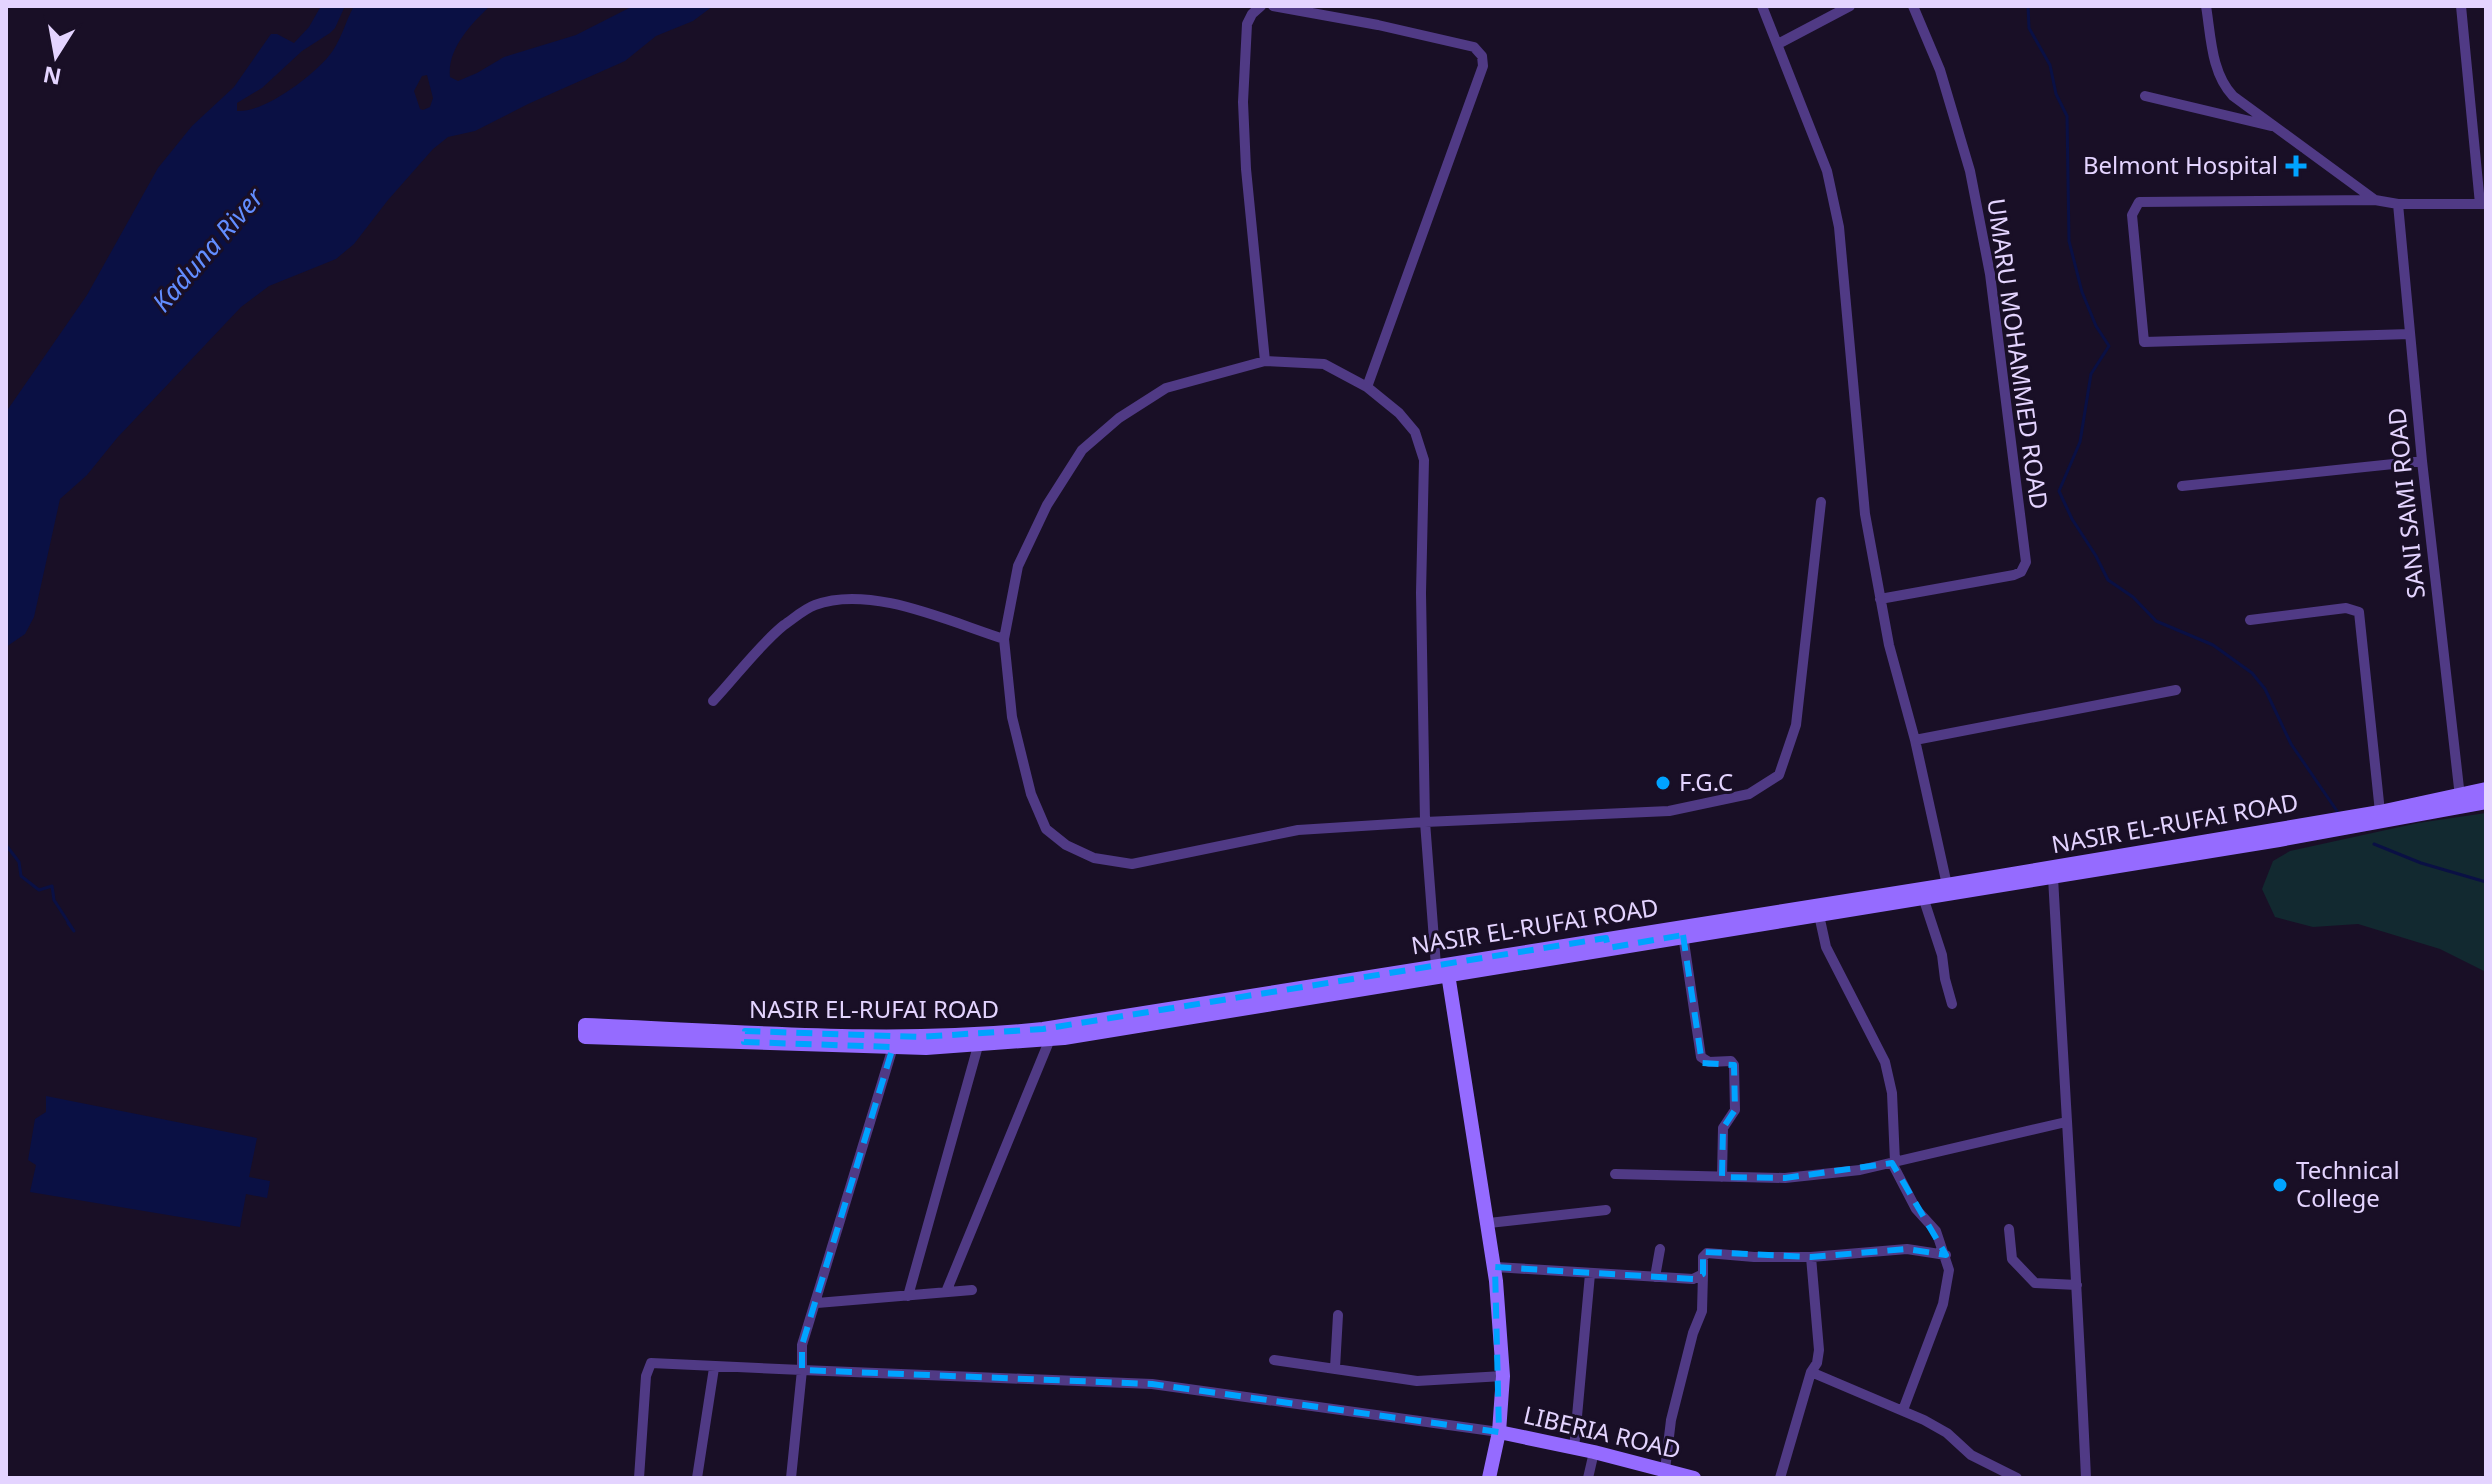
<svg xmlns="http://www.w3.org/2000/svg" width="2492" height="1484" font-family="'Noto Sans',sans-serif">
  <rect width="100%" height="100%" fill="#190f26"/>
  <path fill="#122930" d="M 2486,813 L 2486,972 L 2440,949 L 2358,924 L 2313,927 L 2275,917 L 2262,889 L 2273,861 L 2290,851 L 2418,823 Z"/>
  <path fill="#0a1044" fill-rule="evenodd" d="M 321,6 L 345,6 L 335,28 L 330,33 L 302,51 L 262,88 L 237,103 L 237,111 C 264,113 311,77 328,57 C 341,42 345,22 354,6 L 490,6 C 471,24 447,49 450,77 L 458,81 L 477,73 L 504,57 L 576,35 L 633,6 L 713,6 L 693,21 L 656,36 L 625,61 L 528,104 L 475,131 L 448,137 L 433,149 L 388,200 L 354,244 L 336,259 L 269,286 L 241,307 L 117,438 L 87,475 L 60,499 L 34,617 L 25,634 L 6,647 L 6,595 L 8,591 L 6,589 L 6,412 L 87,295 L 158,168 L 192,126 L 234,87 L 271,34 L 277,34 L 294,43 L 309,27 ZM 427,75 L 433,98 L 430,107 L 423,110 L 420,109 L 414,91 L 422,76 Z
    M 46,1096 L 257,1138 L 249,1177 L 270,1181 L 267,1198 L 246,1194 L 240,1227 L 30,1192 L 36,1165 L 28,1160 L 35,1119 L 46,1112 Z"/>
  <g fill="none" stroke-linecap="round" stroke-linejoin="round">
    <path stroke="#0a1044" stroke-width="3" d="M 2028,6 L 2029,28 L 2050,65 L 2056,94 L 2067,116 L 2069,241 L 2082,292 L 2096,326 L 2109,346 L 2091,374 L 2080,442 L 2059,491 L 2072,519 L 2096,556 L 2108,580 L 2133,597 L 2156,621 L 2213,645 L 2252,673 L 2265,689 L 2291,744 L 2337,811
      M 2374,844 L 2421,863 L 2486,882
      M 6,845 L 19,862 L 21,876 L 39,890 L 52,886 L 54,900 L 74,931 L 68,923"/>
    <path stroke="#503a85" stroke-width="10" d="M 1261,6 L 1252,14 L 1247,24 L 1243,102 L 1246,169 L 1265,361
      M 1273,6 L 1378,25 L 1474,47 L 1482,56 L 1483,66 L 1367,387
      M 1762,6 L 1827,171 L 1839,227 L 1865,514 L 1889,645 L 1915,740 L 1947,885
      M 2206,6 C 2211,36 2211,73 2233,96 L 2375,200
      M 2461,6 L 2480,204
      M 1778,44 L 1850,6
      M 2145,96 L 2271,126
      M 2398,204 L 2422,461 L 2460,797
      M 2410,334 L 2144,342 L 2132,215 L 2139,202 L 2375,200 L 2398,204 L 2486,204
      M 2182,486 L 2422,461
      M 1880,599 L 2014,575 L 2021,572 L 2026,562 L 1990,274 L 1970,171 L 1940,70 L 1913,6
      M 2250,620 L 2346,608 L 2359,612 L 2380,812
      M 713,701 C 735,678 759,645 784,625 C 793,619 804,609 815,605 C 870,584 950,622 1004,639
      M 1915,740 L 2176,690
      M 2053,877 C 2064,1077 2077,1278 2086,1478
      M 1923,897 L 1942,955 L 1945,979 L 1952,1004
      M 1819,915 L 1826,947 L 1885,1062 L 1892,1093 L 1895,1162
      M 1683,935 L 1701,1057 L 1709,1062 L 1731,1061 L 1734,1065 L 1735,1110 L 1723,1128 L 1722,1177
      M 1436,966 L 1425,822 L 1421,593 L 1424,460 L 1415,432 L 1399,413 L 1367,387 L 1324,364 L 1265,361 L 1166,388 L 1119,418 L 1082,450 L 1047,505 L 1018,566 L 1004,639 L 1012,717 L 1031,794 L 1046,829 L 1066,845 L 1094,858 L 1132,864 L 1298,830 L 1425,822 L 1669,811 L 1749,794 L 1779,775 L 1796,725 L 1821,502
      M 1892,1163 L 1916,1209 L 1936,1231 L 1949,1270 L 1943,1304 L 1903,1410
      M 1615,1174 L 1785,1178 L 1860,1170 L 2066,1122
      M 1489,1223 L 1606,1210
      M 2009,1229 L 2012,1259 L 2035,1283 L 2077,1285
      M 1495,1267 L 1693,1279 L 1703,1274 L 1703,1257 L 1707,1253 L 1754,1257 L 1811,1257 L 1907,1249 L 1946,1255
      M 1655,1277 L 1660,1249
      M 946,1292 L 1050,1039
      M 908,1296 L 978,1046
      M 817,1303 L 972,1290
      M 1274,1360 L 1417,1381 L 1503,1376
      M 1335,1368 L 1338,1315
      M 1811,1372 L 1924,1420 L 1947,1433 L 1971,1455 L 2017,1478
      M 1574,1449 L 1590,1274
      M 1665,1470 L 1671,1420 L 1693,1333 L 1702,1311 L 1703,1274
      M 639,1478 L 646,1376 L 651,1363 L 802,1370 L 802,1345 L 893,1047
      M 697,1478 L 714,1368
      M 791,1478 L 802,1370 L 1152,1384 L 1499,1432
      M 1588,1478 L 1594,1452
      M 1780,1478 L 1811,1372 L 1817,1363 L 1819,1350 L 1811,1257"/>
    <path stroke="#956bff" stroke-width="14" d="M 2486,789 L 2380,812 L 1947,885 L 1043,1029 C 891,1045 737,1031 585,1025 L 585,1037 L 926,1048 L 1064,1038 L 2279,840 L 2486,802
      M 1448,974 L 1496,1281 L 1503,1376 L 1499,1432 L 1489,1478
      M 1499,1432 L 1594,1452 L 1694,1478"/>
  </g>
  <path fill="none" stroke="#00a3ff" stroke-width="6" stroke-dasharray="16 10" stroke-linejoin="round" d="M 1683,935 L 1702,1063 L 1734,1065 L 1735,1110 L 1723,1128 L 1722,1177 L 1785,1178 L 1892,1163 L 1946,1255 L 1907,1249 L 1811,1257 L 1703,1252 L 1703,1274 L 1693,1279 L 1495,1267 L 1499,1432 L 1152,1384 L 802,1370 L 802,1345 L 893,1047 L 744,1042 L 745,1031 L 920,1037 L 1043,1029 L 1606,938 L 1608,948 Z"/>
  <g fill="#00a3ff" stroke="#190f26" stroke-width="3">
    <path d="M2292 154h8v8h8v8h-8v8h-8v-8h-8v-8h8z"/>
    <circle cx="1663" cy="783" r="8"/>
    <circle cx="2280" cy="1185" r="8"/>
  </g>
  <g text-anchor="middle" stroke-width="6" stroke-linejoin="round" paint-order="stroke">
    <g font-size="24" fill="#e4d4ff" stroke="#190f26" text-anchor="start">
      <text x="2278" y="174" text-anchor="end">Belmont Hospital</text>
      <text x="1679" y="791">F.G.C</text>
      <text x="2296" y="1179">Technical<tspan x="2296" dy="28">College</tspan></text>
    </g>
    <g font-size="24" fill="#e4d4ff" stroke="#190f26">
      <text transform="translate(2017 354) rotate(82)" y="8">UMARU MOHAMMED ROAD</text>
      <text transform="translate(2407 503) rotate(-96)" y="8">SANI SAMI ROAD</text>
      <text transform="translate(2175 824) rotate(-10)" y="8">NASIR EL-RUFAI ROAD</text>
      <text transform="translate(1535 927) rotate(-9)" y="8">NASIR EL-RUFAI ROAD</text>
      <text x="874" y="1018">NASIR EL-RUFAI ROAD</text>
      <text transform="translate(1602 1433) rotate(13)" y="8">LIBERIA ROAD</text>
    </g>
    <g font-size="26" font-style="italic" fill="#628dff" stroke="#190f26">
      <text transform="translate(208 250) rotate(-49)" y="9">Kaduna River</text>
    </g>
  </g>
  <rect width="2492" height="1484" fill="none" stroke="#e4d4ff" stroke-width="16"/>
  <g transform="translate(56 56) rotate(191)" stroke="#190f26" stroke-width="6" paint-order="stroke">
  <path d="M0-6L14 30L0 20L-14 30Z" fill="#e4d4ff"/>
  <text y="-12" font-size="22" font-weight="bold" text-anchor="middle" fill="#e4d4ff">N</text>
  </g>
</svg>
